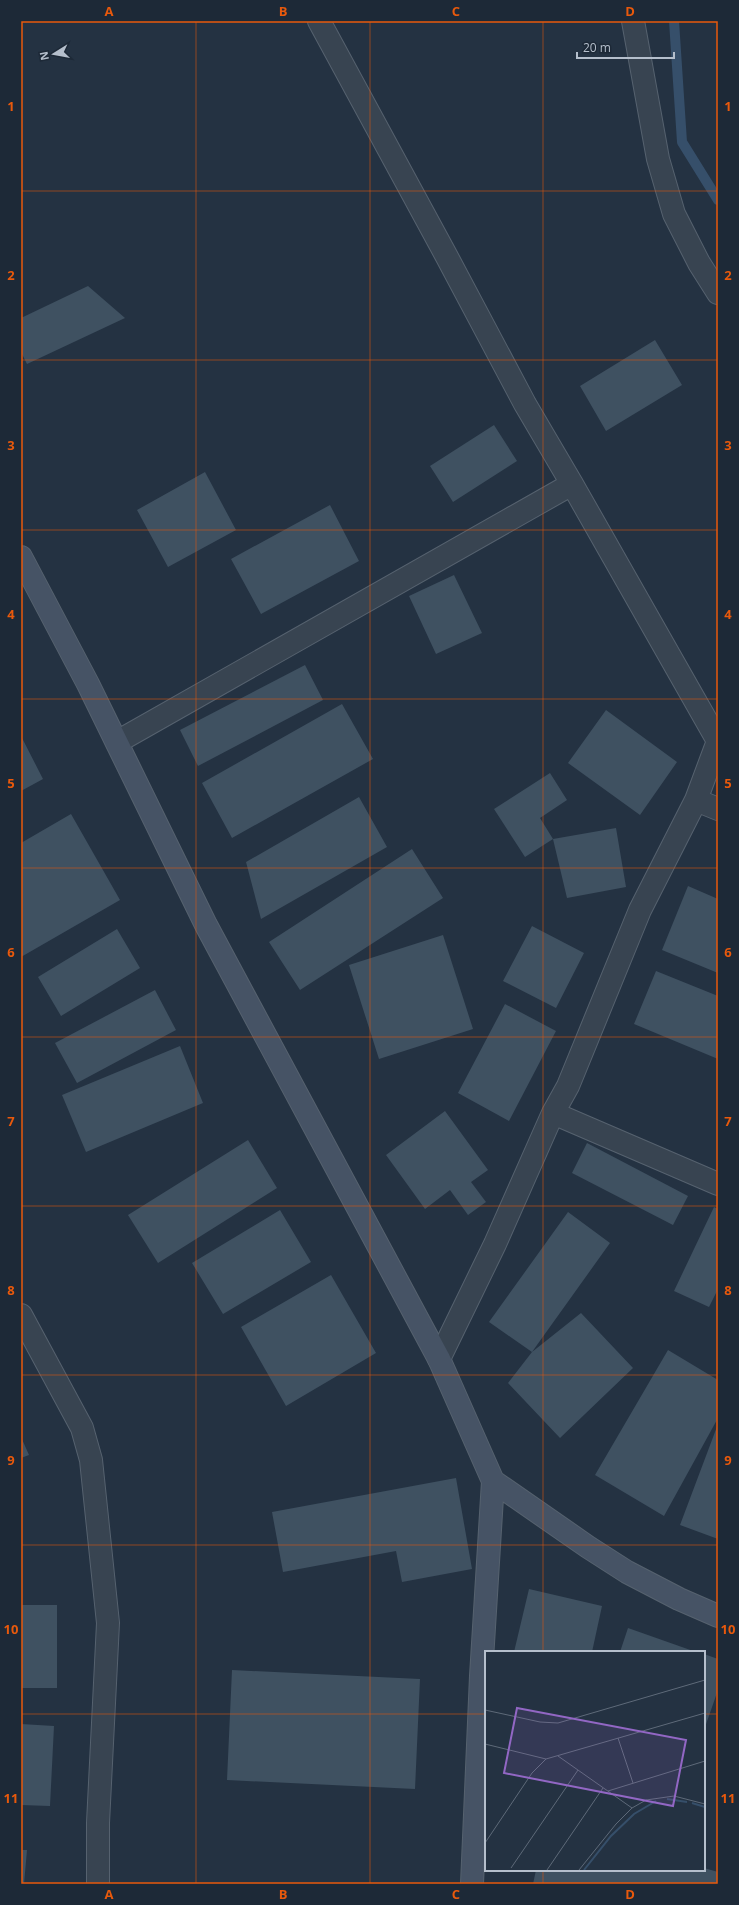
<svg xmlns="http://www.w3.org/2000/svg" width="739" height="1905" font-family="'Open Sans',sans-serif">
  <rect width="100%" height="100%" fill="#243242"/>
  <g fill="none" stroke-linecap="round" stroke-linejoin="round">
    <path stroke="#364f6a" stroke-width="10" d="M 674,21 L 682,142 L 718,200"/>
  </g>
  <path fill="#3f5161" d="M 88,286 L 125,318 L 27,364 L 21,352 L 21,318 Z
    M 655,340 L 682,385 L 606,431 L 580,386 Z
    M 494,425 L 517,461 L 453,502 L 430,466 Z
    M 205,472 L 236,530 L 168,567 L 137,510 Z
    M 330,505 L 359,561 L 261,614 L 231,559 Z
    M 454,575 L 482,633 L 436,654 L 409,596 Z
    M 305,665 L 323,700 L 198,766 L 180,730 Z
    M 342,704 L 373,759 L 232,838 L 202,783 Z
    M 606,710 L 677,762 L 640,815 L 568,763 Z
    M 21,736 L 43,779 L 21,791 Z
    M 550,773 L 567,800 L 540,818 L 553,839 L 525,857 L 494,809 Z
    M 359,797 L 387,847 L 261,919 L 246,862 Z
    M 71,814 L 120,900 L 21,957 L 21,843 Z
    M 616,828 L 626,887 L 567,898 L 553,839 Z
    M 412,849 L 443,898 L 300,990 L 269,942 Z
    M 688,886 L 718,899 L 718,973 L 662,950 Z
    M 532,926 L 584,953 L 556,1008 L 503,981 Z
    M 117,929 L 140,968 L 61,1016 L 38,977 Z
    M 443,935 L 473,1029 L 379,1059 L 349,965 Z
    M 656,971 L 718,996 L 718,1059 L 634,1024 Z
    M 155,990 L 176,1030 L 77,1083 L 55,1043 Z
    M 505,1004 L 556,1031 L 509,1121 L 458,1093 Z
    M 180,1046 L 203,1103 L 86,1152 L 62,1095 Z
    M 445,1111 L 488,1170 L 471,1182 L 486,1202 L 468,1215 L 450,1190 L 425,1209 L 386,1155 Z
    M 248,1140 L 277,1188 L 158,1263 L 128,1215 Z
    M 587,1143 L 688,1196 L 673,1225 L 572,1173 Z
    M 714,1207 L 718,1209 L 718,1289 L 709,1307 L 674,1291 Z
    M 280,1210 L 311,1262 L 223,1314 L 192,1263 Z
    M 568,1212 L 610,1243 L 532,1352 L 581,1313 L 633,1368 L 560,1438 L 508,1383 L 532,1352 L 489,1322 Z
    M 331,1275 L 376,1353 L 286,1406 L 241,1327 Z
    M 668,1350 L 718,1380 L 718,1418 L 664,1516 L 595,1475 Z
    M 718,1424 L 718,1539 L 680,1525 Z
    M 21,1437 L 29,1455 L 21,1458 Z
    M 456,1478 L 472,1569 L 402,1582 L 396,1551 L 283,1572 L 272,1512 Z
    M 529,1589 L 602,1606 L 592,1652 L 514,1652 Z
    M 21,1605 L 57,1605 L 57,1688 L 21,1688 Z
    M 628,1628 L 696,1652 L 620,1652 Z
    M 704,1654 L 718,1659 L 718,1690 L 704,1730 Z
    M 232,1670 L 420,1679 L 415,1789 L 227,1780 Z
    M 21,1724 L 54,1726 L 50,1806 L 21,1805 Z
    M 21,1850 L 27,1850 L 24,1884 L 21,1884 Z
    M 704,1868 L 718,1872 L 718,1884 L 533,1884 L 536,1870 L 704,1870 Z"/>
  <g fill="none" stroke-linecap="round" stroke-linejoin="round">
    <defs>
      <path id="minor" d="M 319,21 L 447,257 L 525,404 L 572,484 L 718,741
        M 633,21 L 658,159 L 674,214 L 699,263 L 718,293
        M 117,742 L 572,484
        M 696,800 L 718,809
        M 553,1113 L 718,1184
        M 21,1315 L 82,1428 L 91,1460 L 108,1623 L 98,1823 L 98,1884
        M 439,1359 L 495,1244 L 553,1113 L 568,1086 L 640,910 L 696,800 L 718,741"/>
      <path id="secondary" d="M 21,557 L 88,684 L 206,925 L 439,1359 L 493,1481 L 588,1547 L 627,1572 L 679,1599 L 718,1616
        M 472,1884 L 481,1676 L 493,1481"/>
    </defs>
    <use href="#minor" stroke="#56626f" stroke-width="24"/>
    <use href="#secondary" stroke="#56626f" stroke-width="24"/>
    <use href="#minor" stroke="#384451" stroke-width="22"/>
    <use href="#secondary" stroke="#465365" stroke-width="22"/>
  </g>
  <path fill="none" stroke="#e8590c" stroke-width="1" stroke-opacity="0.55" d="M 196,21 L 196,1884M 370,21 L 370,1884M 543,21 L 543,1652M 21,191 L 718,191M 21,360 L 718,360M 21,530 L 718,530M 21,699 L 718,699M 21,868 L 718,868M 21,1037 L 718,1037M 21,1206 L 718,1206M 21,1375 L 718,1375M 21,1545 L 718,1545M 21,1714 L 486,1714M 704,1714 L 718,1714M 543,1870 L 543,1884"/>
  <g transform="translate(485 1651)">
    <rect width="220" height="220" fill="#243242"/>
    <path fill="none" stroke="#364f6a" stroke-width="2" d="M 182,148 L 202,151M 207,152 L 220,156M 99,219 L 126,185 L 149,163 L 171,150"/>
    <path fill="none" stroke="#5e6a79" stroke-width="1" d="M 0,59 L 55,71 L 73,72 L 220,29M 133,87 L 148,132M 0,93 L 61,108M 73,105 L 147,157M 123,140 L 220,110M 0,192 L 47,122 L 61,108 L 220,62M 26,217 L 93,119M 62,219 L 118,137M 94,219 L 131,173 L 147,157 L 161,149 L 189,145 L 220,153"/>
    <path fill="#9267c4" fill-opacity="0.15" stroke="#9267c4" stroke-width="2" d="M 32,57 L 201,89 L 188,155 L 19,122 Z"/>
    <rect width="220" height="220" fill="none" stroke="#b5bfcc" stroke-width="2"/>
  </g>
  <rect width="739" height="1905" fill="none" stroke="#1d2937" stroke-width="44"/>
  <g transform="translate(54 54) rotate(259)" stroke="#1d2937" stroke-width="3" paint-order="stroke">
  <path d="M0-3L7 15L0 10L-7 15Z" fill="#b5bfcc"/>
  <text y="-6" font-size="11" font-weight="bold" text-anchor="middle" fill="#b5bfcc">N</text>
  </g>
  <path d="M577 52v6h97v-6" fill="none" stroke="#b5bfcc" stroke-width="2"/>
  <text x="583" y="52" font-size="12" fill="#b5bfcc" stroke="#1d2937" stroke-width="3" paint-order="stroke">20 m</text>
  <rect x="22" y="22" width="695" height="1861" fill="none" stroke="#e8590c" stroke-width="1.5"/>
  <g font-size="13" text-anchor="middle" font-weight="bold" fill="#e8590c">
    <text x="109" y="16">A</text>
    <text x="283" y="16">B</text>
    <text x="456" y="16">C</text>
    <text x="630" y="16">D</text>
    <text x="11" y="111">1</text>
    <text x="728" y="111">1</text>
    <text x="11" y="280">2</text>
    <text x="728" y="280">2</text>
    <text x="11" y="450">3</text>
    <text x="728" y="450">3</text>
    <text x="11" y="619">4</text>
    <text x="728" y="619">4</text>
    <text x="11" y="788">5</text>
    <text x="728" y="788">5</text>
    <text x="11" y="957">6</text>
    <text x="728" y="957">6</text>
    <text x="11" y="1126">7</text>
    <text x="728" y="1126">7</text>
    <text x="11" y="1295">8</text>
    <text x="728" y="1295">8</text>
    <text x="11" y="1465">9</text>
    <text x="728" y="1465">9</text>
    <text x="11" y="1634">10</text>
    <text x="728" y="1634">10</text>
    <text x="11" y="1803">11</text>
    <text x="728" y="1803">11</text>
    <text x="109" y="1899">A</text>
    <text x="283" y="1899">B</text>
    <text x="456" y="1899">C</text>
    <text x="630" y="1899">D</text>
  </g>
</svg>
